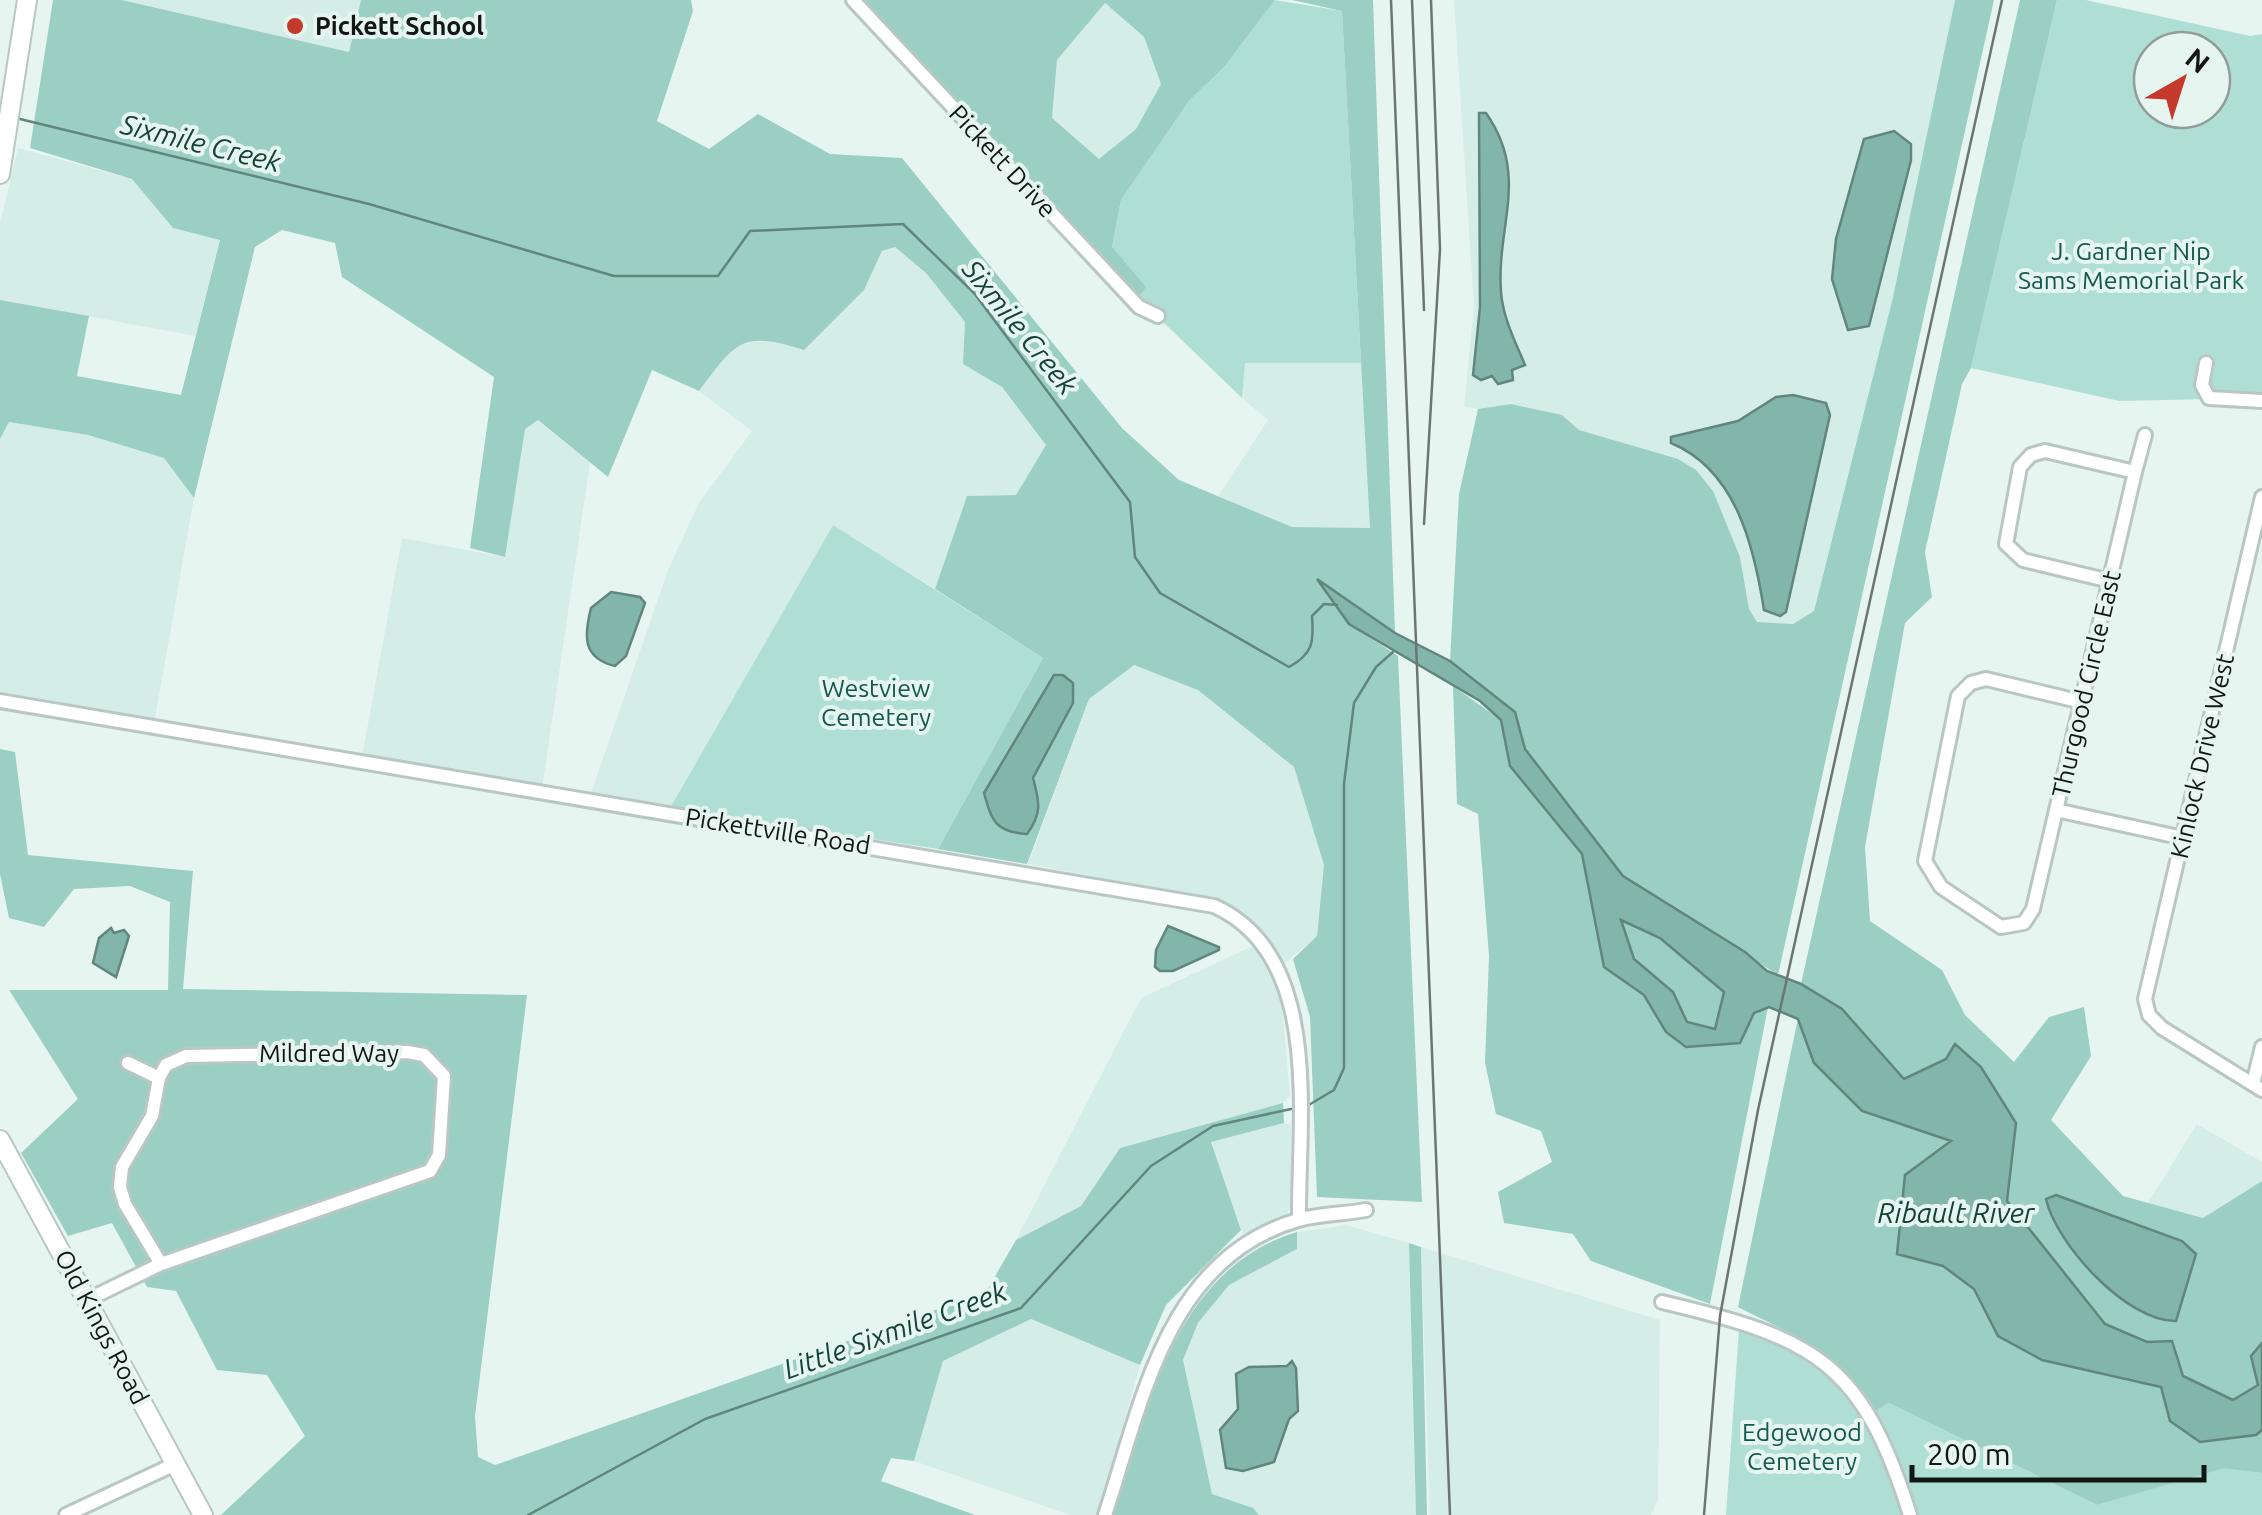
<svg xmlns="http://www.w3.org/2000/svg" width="2262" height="1515" viewBox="0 0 2262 1515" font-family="Ubuntu,sans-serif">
	<rect width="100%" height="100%" fill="#e7f5f1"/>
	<path fill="#d5ede7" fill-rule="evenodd" d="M 122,0 L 361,0 L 349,52 Z
		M 1454,0 L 1955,0 L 1893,297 L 1814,611 L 1793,624 L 1757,622 L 1749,609 L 1740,557 L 1620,445 L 1579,430 L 1562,415 L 1512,404 L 1478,409 L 1464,407 L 1474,306 Z
		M 1105,3 L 1144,38 L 1161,84 L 1136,129 L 1099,160 L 1052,118 L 1057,60 Z
		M 18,148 L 132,179 L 173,228 L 220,239 L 196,336 L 0,300 L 0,224 Z
		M 895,247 L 926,273 L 965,322 L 964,364 L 1002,387 L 1046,445 L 1016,495 L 967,496 L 935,589 L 833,525 L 670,808 L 590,796 L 668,570 L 699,503 L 752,431 L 699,391 L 731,348 L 766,338 L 864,290 L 882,251 Z
		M 1244,363 L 1361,363 L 1371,528 L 1292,527 L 1218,496 L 1268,420 L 1242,398 Z
		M 537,420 L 590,463 L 542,789 L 362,757 L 402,538 L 505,557 L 524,429 Z
		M 8,422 L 88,435 L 164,458 L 194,498 L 154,724 L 0,697 L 0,439 Z
		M 1133,665 L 1198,689 L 1294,767 L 1324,865 L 1317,936 L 1284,964 L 1249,921 L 1204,897 L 1028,864 L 1089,699 Z
		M 1255,945 L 1281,994 L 1290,1096 L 1283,1103 L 1120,1148 L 1081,1206 L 1016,1240 L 1141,998 Z
		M 1284,1123 L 1291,1125 L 1291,1206 L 1286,1216 L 1244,1237 L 1210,1142 Z
		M 2197,1124 L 2262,1162 L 2262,1181 L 2203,1218 L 2148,1203 Z
		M 1346,1225 L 1409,1243 L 1416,1515 L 1259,1515 L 1252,1508 L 1212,1494 L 1183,1360 L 1198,1323 L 1229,1285 L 1297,1249 L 1297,1232 ZM 1287,1366 L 1289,1419 L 1274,1462 L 1226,1468 L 1226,1420 L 1238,1409 L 1236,1374 L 1249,1367 Z
		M 1421,1247 L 1660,1320 L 1658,1500 L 1651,1515 L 1430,1515 Z
		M 1031,1319 L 1140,1365 L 1098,1515 L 1070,1515 L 914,1461 L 943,1361 Z"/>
	<path fill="#afdfd4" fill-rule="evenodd" d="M 1275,0 L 1342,11 L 1361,363 L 1245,363 L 1242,398 L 1138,298 L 1112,247 L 1121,200 L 1189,101 L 1225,66 Z
		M 2057,0 L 2086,0 L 2250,36 L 2262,34 L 2262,398 L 2119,401 L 1971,368 ZM 2152,50 L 2212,50 L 2212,110 L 2152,110 Z
		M 833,525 L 1043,658 L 938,849 L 670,808 Z
		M 1739,1329 C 1845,1364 1872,1414 1903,1515 L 1726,1515 Z
		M 1889,1403 L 2097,1505 L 2224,1467 L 2262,1473 L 2262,1515 L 1915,1515 L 1891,1439 L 1875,1411 Z"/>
	<path fill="#9bcfc3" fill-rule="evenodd" d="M 53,0 L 122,0 L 349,52 L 361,0 L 691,0 L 693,11 L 657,121 L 709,149 L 758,114 L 830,154 L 902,158 L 1122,428 L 1179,480 L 1292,527 L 1370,528 L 1342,11 L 1292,0 L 1373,0 L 1395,633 L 1320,581 L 1349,624 L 1398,656 L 1422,1202 L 1317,1197 L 1310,1017 L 1293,959 L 1317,936 L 1324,865 L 1294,767 L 1198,690 L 1134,665 L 1089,699 L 1027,864 L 938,849 L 1043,658 L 935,589 L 967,496 L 1016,495 L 1046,445 L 1002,387 L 963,364 L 965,322 L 926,273 L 895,247 L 882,251 L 864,290 L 804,350 C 741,330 736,342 699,391 L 652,370 L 608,477 L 538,420 L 525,429 L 505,557 L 470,548 L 494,377 L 342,277 L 335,243 L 282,230 L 255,247 L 194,498 L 164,458 L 88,435 L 9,422 L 0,439 L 0,300 L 89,316 L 77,376 L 181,395 L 220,240 L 173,228 L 132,179 L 30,148 Z
		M 862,0 L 1275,0 L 1225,66 L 1189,101 L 1121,200 L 1112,247 L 1146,287 L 1138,298 ZM 1105,3 L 1144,37 L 1161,84 L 1136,129 L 1099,159 L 1052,118 L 1057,60 Z
		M 1955,0 L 1994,0 L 1778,975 L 1623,876 L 1525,749 L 1515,712 L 1450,661 L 1459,494 L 1478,409 L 1511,404 L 1562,415 L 1579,430 L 1678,459 L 1696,470 L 1713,491 L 1740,557 L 1749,609 L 1757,622 L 1793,624 L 1814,611 L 1893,297 Z
		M 2020,0 L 2057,0 L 1971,368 L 1962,384 L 1925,552 L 1932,597 L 1905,623 L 1865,847 L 1870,921 L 1942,970 L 1965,1015 L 2014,1062 L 2049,1017 L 2084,1007 L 2091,1056 L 2051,1120 L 2123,1196 L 2203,1218 L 2262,1181 L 2262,1343 L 2251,1356 L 2258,1385 L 2232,1400 L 2183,1376 L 2147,1342 L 2105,1324 L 2007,1201 L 2016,1123 L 1981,1067 L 1954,1045 L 1946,1059 L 1904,1079 L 1842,1009 L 1801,984 ZM 2056,1196 L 2182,1241 L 2196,1255 L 2046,1199 Z
		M 1453,686 L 1501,720 L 1510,766 L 1582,854 L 1604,967 L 1645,995 L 1666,1032 L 1686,1047 L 1768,1007 L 1710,1304 L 1591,1261 L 1573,1234 L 1504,1223 L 1498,1192 L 1552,1162 L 1541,1131 L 1496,1114 L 1485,1063 L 1489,956 L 1478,814 L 1457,804 Z
		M 0,749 L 15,752 L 28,855 L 193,871 L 183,989 L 527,995 L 475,1416 L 478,1457 L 495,1465 L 986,1292 L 1016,1240 L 1081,1206 L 1120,1148 L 1283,1103 L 1284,1123 L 1211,1142 L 1241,1230 L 1166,1305 L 1140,1365 L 1031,1319 L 943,1361 L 914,1461 L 891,1458 L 881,1481 L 975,1515 L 221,1515 L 305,1436 L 267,1375 L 217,1370 L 176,1291 L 147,1287 L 112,1223 L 68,1236 L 21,1153 L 78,1099 L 9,990 L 168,990 L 170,902 L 130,886 L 74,889 L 44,927 L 9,918 L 0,874 Z
		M 1620,919 L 1660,938 L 1724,992 L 1715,1029 L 1687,1022 L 1673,992 L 1634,959 Z
		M 1798,1018 L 1814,1063 L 1862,1111 L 1952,1141 L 1905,1175 L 1897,1254 L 1943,1266 L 1974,1289 L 1999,1336 L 2042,1360 L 2162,1387 L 2170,1421 L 2256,1435 L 2262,1430 L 2262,1473 L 2224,1468 L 2097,1505 L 1889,1403 L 1875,1411 C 1838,1350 1798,1338 1738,1307 Z
		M 1297,1232 L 1297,1249 L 1229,1285 L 1198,1323 L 1183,1360 L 1212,1494 L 1253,1508 L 1259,1515 L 1111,1515 C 1149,1408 1174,1269 1297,1232 Z
		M 1409,1243 L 1421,1247 L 1427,1515 L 1416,1515 Z"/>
	<path fill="#83b6aa" stroke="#61867e" stroke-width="2.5" fill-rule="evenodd" d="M 1479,113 L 1486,113 C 1530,176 1496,225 1501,292 C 1503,318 1515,341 1525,365 L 1512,370 L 1513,380 L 1498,384 L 1492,376 L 1481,380 L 1473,375 L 1480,307 Z
		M 1894,131 L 1911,144 L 1911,160 L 1869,326 L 1848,330 L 1832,279 L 1836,239 L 1864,139 Z
		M 1793,395 L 1826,403 L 1830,415 L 1786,612 L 1780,616 L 1764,610 C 1754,546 1736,470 1671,443 L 1671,437 L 1738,421 L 1776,397 Z
		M 1317,579 L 1395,633 L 1450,661 L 1515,712 L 1525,749 L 1623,876 L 1745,952 L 1767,971 L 1801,984 L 1842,1009 L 1904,1079 L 1946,1059 L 1955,1044 L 1981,1067 L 2016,1123 L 2007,1201 L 2105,1324 L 2147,1342 L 2172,1341 L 2183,1376 L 2233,1400 L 2258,1385 L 2251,1356 L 2262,1343 L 2262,1430 L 2256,1435 L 2200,1442 L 2170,1421 L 2161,1387 L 2042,1360 L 1998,1336 L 1974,1289 L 1943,1266 L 1897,1254 L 1905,1175 L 1951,1141 L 1862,1111 L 1814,1063 L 1798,1019 L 1769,1007 L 1754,1013 L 1740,1043 L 1686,1047 L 1666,1032 L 1644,995 L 1604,967 L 1582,854 L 1510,766 L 1501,720 L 1480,701 L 1349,624 ZM 1621,920 L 1660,938 L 1724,992 L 1715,1029 L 1687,1022 L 1673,992 L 1634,959 Z
		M 611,592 L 640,597 L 645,603 L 626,656 L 615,666 C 582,658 584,636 591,608 Z
		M 1054,675 L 1063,675 L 1073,683 L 1073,703 L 1033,778 C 1039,801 1043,812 1027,834 C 996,832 992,822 984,793 Z
		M 1168,926 L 1219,947 L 1219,950 L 1173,971 L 1160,971 L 1155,967 L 1156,950 Z
		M 111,928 L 114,933 L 124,930 L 129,936 L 116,977 L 93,963 L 99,938 Z
		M 2056,1195 L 2182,1241 L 2196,1254 L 2176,1321 C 2127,1322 2056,1244 2046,1199 Z
		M 1292,1361 L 1296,1368 L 1298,1411 L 1289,1419 L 1274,1462 L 1243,1471 L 1226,1468 L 1220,1430 L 1238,1409 L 1236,1374 L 1249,1367 L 1287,1366 Z"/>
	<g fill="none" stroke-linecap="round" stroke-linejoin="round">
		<path stroke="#61867e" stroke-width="2.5" d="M 16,118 L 369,204 L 614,276 L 718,276 L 750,231 L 903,224 L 974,293 L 1130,502 L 1135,557 L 1160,593 L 1289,667 C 1313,654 1314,642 1312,616 L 1324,604 L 1337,605
			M 1307,1106 L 1334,1090 L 1344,1068 L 1344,784 L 1354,703 L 1376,667 L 1393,652
			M 528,1515 L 705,1419 L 1021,1308 L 1151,1166 L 1213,1126 L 1291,1109"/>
		<defs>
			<path id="minor" d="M 853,0 L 1139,307 L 1158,316
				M 2206,363 L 2202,385 L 2209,398 L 2262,401
				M 2262,497 L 2145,999 L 2149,1015 L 2162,1028 L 2262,1090
				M 2110,581 L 2023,560 L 2006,544 L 2020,467 L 2031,455 L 2045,451 L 2135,472
				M 0,701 L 1214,906 C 1324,955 1298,1119 1299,1219
				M 2082,702 L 1986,679 L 1971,683 L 1958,696 L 1925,861 L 1941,887 L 2001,927 L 2024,923 L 2033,909 L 2135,472 L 2145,435
				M 2056,810 L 2183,838
				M 128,1063 L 159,1078
				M 2253,1084 L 2262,1047
				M 87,1300 L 161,1264 L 430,1171 L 439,1155 L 444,1076 L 424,1055 L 407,1052 L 186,1056 L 166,1065 L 159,1078 L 152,1116 L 122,1167 L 120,1187 L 125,1204 L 161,1264
				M 1662,1302 C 1814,1338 1862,1361 1910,1515
				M 66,1515 L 175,1464
				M 1105,1515 C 1142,1403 1166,1258 1298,1220 C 1319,1214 1344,1214 1366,1210"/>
			<path id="major" d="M 0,174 L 27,0
				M 0,1140 L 203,1515"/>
		</defs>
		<use href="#minor" stroke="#b9c7c4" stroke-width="18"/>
		<use href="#major" stroke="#b9c7c4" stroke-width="22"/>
		<use href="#minor" stroke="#fff" stroke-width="12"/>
		<use href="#major" stroke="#fff" stroke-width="18"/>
		<path stroke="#6d7573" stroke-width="2.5" d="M 1391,0 L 1450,1515
			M 1412,0 L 1424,310
			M 1424,524 L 1440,249 L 1431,0
			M 1704,1515 L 1720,1316 L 1758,1110 L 2002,0"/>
	</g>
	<circle fill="#c5382c" stroke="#e7f5f1" stroke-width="4" cx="295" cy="26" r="10"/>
	<g text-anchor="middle" stroke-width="8" stroke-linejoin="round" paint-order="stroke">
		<g font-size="25" font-weight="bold" fill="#121716" stroke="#e7f5f1" text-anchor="start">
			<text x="315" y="35">Pickett School</text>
		</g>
		<g font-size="25" fill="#121716" stroke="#e7f5f1">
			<text transform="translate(1003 161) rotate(47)" y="9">Pickett Drive</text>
			<text transform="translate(2086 684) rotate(-77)" y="9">Thurgood Circle East</text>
			<text transform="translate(2202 756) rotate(-77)" y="9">Kinlock Drive West</text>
			<text transform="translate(778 831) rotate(9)" y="9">Pickettville Road</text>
			<text x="329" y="1062">Mildred Way</text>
			<text transform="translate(102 1327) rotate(62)" y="9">Old Kings Road</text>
		</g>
		<g font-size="25" fill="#13594d" stroke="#e7f5f1">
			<text x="2131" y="260">J. Gardner Nip<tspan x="2131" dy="29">Sams Memorial Park</tspan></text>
			<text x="876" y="697">Westview<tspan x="876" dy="29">Cemetery</tspan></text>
			<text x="1802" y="1441">Edgewood<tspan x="1802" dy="29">Cemetery</tspan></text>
		</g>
		<g font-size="28" font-style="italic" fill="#144239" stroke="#e7f5f1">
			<text transform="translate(201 143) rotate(14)" y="10">Sixmile Creek</text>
			<text transform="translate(1020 327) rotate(51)" y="10">Sixmile Creek</text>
			<text x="1956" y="1223">Ribault River</text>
			<text transform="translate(895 1330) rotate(-20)" y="10">Little Sixmile Creek</text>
		</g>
	</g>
	<g transform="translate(2182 80) rotate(39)"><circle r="48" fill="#e7f5f1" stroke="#929c99" stroke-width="2.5"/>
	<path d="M0-8L18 38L0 25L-18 38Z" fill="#c5382c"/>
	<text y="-15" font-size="28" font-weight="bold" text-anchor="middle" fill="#121716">N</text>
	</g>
	<path d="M1912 1465v15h292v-15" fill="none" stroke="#121716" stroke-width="5"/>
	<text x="1927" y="1465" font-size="30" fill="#121716" stroke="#e7f5f1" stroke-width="8" paint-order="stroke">200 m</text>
</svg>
